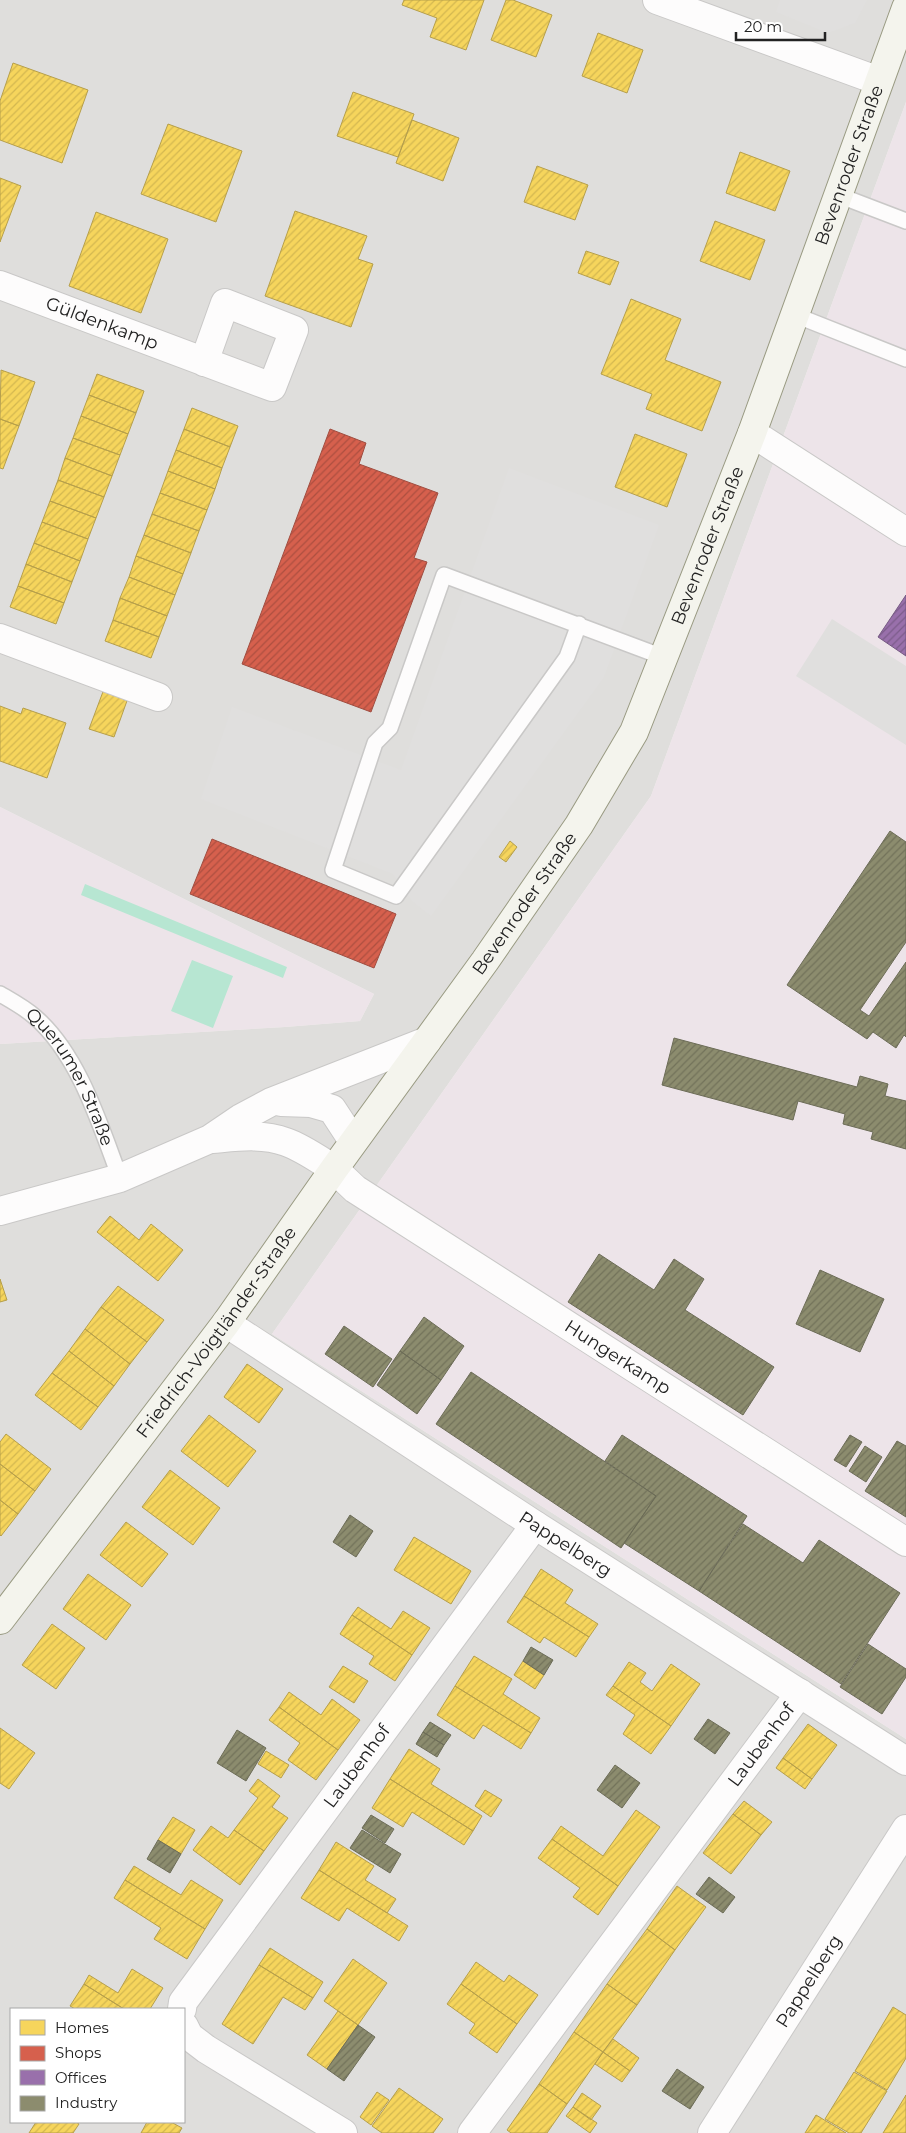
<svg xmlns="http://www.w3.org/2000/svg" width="906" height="2133" viewBox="0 0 906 2133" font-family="Montserrat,sans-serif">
	<defs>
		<pattern id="homes-hatch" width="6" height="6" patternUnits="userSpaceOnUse" patternTransform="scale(1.25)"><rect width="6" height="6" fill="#f6d55c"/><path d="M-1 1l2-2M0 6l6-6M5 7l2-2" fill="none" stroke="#d3b750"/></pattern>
		<pattern id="shops-hatch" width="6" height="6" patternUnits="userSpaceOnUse" patternTransform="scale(1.25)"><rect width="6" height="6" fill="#d6604d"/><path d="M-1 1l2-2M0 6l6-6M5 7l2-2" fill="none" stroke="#ad4f40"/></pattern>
		<pattern id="offices-hatch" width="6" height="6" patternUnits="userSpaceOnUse" patternTransform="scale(1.25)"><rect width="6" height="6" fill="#9970ab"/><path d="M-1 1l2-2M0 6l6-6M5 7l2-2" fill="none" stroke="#7c5c8b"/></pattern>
		<pattern id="industry-hatch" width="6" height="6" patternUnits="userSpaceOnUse" patternTransform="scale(1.25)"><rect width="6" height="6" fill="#8c8c6e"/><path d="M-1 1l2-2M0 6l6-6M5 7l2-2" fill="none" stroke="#72725a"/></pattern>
	</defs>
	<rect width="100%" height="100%" fill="#f0eeeb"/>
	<path fill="#dfdedc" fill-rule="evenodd" d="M 0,0 L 906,0 L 906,102 L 651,796 L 272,1334 L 906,1739 L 906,2133 L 0,2133 L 0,1044 L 285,1027 L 360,1021 L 374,994 L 0,807 ZM 11,2009 L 184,2009 L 184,2122 L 11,2122 Z"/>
	<path fill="#ede4e9" d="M 906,102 L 906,1739 L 272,1334 L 651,796 Z
		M 0,807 L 374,994 L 360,1021 L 285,1027 L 0,1044 Z"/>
	<path fill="#b7e6d2" d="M 85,884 L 287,967 L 283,978 L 81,895 Z
		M 192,960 L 233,976 L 213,1028 L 171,1011 Z"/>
	<path fill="#e0dfde" d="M 780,0 L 867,0 L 855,23 L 828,33 L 776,12 Z
		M 509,468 L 659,525 L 604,677 L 431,916 L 413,902 L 393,874 L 201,799 L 232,707 L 401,770 Z
		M 832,619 L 906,666 L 906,745 L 796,676 Z"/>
	<path fill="url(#homes-hatch)" stroke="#b69f4b" d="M 404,0 L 484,0 L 466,50 L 430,37 L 437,18 L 402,5 Z
		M 506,0 L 513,0 L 552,15 L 536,57 L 491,40 Z
		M 598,33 L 643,50 L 627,93 L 582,76 Z
		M 13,63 L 88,90 L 62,163 L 0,140 L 0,101 Z
		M 353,92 L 414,114 L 398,157 L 337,136 Z
		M 412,120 L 459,138 L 443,181 L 396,163 Z
		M 168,124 L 242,151 L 216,222 L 141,194 Z
		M 740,152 L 790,171 L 775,211 L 726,193 Z
		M 537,166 L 588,185 L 575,220 L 524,202 Z
		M 0,178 L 21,186 L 0,242 Z
		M 295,211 L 367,236 L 358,259 L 373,264 L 351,327 L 265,296 Z
		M 96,212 L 168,239 L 141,313 L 69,286 Z
		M 715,221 L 765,240 L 750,280 L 700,261 Z
		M 586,251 L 619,262 L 610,285 L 578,273 Z
		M 631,299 L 681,319 L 665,360 L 721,382 L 702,431 L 646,409 L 652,394 L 601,374 Z
		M 1,370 L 35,382 L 19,426 L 0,419 Z
		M 97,374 L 144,391 L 136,413 L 89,395 Z
		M 89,395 L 136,413 L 128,434 L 81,416 Z
		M 192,408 L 238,426 L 230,447 L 184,429 Z
		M 81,416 L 128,434 L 120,455 L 73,438 Z
		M 0,419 L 19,426 L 3,469 L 0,468 Z
		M 184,429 L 230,447 L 222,468 L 176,450 Z
		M 635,434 L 687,454 L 667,507 L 615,487 Z
		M 73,438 L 120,455 L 112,476 L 65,458 Z
		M 176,450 L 222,468 L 215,489 L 168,471 Z
		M 65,458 L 112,476 L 104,497 L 58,480 Z
		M 168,471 L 215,489 L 207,510 L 160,493 Z
		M 58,480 L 104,497 L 96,518 L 50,501 Z
		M 160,493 L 207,510 L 199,531 L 152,514 Z
		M 50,501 L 96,518 L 88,539 L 42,522 Z
		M 152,514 L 199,531 L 191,553 L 144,535 Z
		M 42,522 L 88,539 L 80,561 L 34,543 Z
		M 144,535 L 191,553 L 183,574 L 136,556 Z
		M 34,543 L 80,561 L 72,582 L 26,564 Z
		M 136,556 L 183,574 L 175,595 L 129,577 Z
		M 26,564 L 72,582 L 64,603 L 18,586 Z
		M 129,577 L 175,595 L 167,616 L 120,598 Z
		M 18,586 L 64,603 L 56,624 L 10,607 Z
		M 120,598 L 167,616 L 159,637 L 113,620 Z
		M 113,620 L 159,637 L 151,658 L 105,641 Z
		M 104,689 L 128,698 L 114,737 L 89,729 Z
		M 0,706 L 21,714 L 23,708 L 66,723 L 47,778 L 0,761 Z
		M 510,841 L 517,847 L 506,862 L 499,857 Z
		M 110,1216 L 139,1240 L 151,1224 L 183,1250 L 158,1281 L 97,1232 Z
		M 0,1279 L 7,1300 L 0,1302 Z
		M 118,1286 L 164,1320 L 147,1342 L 101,1307 Z
		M 101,1307 L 147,1342 L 130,1364 L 85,1329 Z
		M 85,1329 L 130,1364 L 114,1386 L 69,1351 Z
		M 69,1351 L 114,1386 L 98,1407 L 52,1373 Z
		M 247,1364 L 283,1389 L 259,1423 L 224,1397 Z
		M 52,1373 L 98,1407 L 81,1430 L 35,1395 Z
		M 209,1415 L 256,1451 L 228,1487 L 181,1451 Z
		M 6,1434 L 51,1469 L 35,1491 L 0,1464 L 0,1442 Z
		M 0,1464 L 35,1491 L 18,1514 L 0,1500 Z
		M 170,1470 L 220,1508 L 193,1545 L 142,1507 Z
		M 0,1500 L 18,1514 L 1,1536 L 0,1535 Z
		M 126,1522 L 168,1554 L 142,1587 L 100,1555 Z
		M 414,1537 L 471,1571 L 451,1604 L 394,1570 Z
		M 541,1569 L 573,1590 L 565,1603 L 598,1624 L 589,1637 L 524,1596 Z
		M 88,1574 L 131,1605 L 106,1640 L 63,1609 Z
		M 524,1596 L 589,1637 L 576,1657 L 544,1637 L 540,1643 L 507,1622 Z
		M 358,1607 L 391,1629 L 403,1611 L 430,1628 L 412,1655 L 352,1615 Z
		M 352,1615 L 412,1655 L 395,1681 L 369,1664 L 374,1656 L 340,1634 Z
		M 52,1624 L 85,1648 L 56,1689 L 22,1665 Z
		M 474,1656 L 512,1679 L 503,1694 L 540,1718 L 531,1733 L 455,1686 Z
		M 523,1661 L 544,1675 L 535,1689 L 514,1675 Z
		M 629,1662 L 646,1673 L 640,1682 L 652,1691 L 671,1664 L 700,1684 L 671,1726 L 613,1686 Z
		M 343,1666 L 368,1681 L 354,1703 L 329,1687 Z
		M 455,1686 L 531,1733 L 521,1749 L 483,1725 L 474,1739 L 437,1715 Z
		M 613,1686 L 671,1726 L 651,1754 L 623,1734 L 635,1715 L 606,1695 Z
		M 289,1692 L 321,1715 L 332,1699 L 360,1720 L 338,1750 L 279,1707 Z
		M 279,1707 L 338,1750 L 316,1780 L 288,1760 L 300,1743 L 269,1720 Z
		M 808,1724 L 837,1745 L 812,1779 L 783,1758 Z
		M 0,1728 L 35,1753 L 9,1789 L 0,1783 Z
		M 409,1749 L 440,1769 L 431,1784 L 482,1816 L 473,1831 L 390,1779 Z
		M 266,1751 L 289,1765 L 281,1778 L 258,1764 Z
		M 783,1758 L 812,1779 L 805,1789 L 776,1768 Z
		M 258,1779 L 280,1796 L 272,1807 L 288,1818 L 264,1851 L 234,1830 L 258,1798 L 249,1791 Z
		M 390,1779 L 473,1831 L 464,1845 L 412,1812 L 403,1827 L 372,1808 Z
		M 485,1790 L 502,1800 L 491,1817 L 475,1806 Z
		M 744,1801 L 772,1822 L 761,1835 L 733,1814 Z
		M 636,1810 L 660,1827 L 618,1886 L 552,1839 L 561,1826 L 603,1856 Z
		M 733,1814 L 761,1835 L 731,1874 L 703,1853 Z
		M 173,1817 L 195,1830 L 181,1854 L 158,1840 Z
		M 211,1826 L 228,1838 L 234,1830 L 264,1851 L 240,1885 L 193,1850 Z
		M 552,1839 L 618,1886 L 598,1915 L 573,1897 L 580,1888 L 538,1858 Z
		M 336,1842 L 374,1866 L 365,1880 L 396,1899 L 387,1913 L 319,1870 Z
		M 134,1866 L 181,1895 L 191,1880 L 223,1900 L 205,1929 L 125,1880 Z
		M 319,1870 L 408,1926 L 399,1941 L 347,1908 L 339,1921 L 301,1898 Z
		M 125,1880 L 205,1929 L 187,1959 L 154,1939 L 161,1928 L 114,1898 Z
		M 677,1886 L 706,1907 L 675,1950 L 647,1929 Z
		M 647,1929 L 675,1950 L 637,2005 L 607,1984 Z
		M 270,1948 L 323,1982 L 313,1998 L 259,1965 Z
		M 353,1959 L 387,1983 L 358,2025 L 324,2001 Z
		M 476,1962 L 504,1982 L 509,1975 L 538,1995 L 517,2024 L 461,1984 Z
		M 259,1965 L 313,1998 L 305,2010 L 283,1997 L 253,2044 L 222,2024 Z
		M 132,1969 L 163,1988 L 150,2009 L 124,2009 L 84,1984 L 89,1975 L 118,1993 Z
		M 84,1984 L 124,2009 L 75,2009 L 70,2006 Z
		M 461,1984 L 517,2024 L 497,2053 L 469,2033 L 475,2024 L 447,2004 Z
		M 607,1984 L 637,2005 L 603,2052 L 574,2032 Z
		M 893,2007 L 906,2015 L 906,2058 L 887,2090 L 855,2071 Z
		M 338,2011 L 358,2025 L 327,2069 L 307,2055 Z
		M 574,2032 L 603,2052 L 567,2104 L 539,2084 Z
		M 613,2039 L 639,2058 L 630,2071 L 603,2052 Z
		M 603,2052 L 630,2071 L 622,2082 L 595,2064 Z
		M 854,2072 L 887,2091 L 861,2133 L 849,2133 L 825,2119 Z
		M 539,2084 L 567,2104 L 547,2133 L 511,2133 L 507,2130 Z
		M 399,2088 L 443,2119 L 433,2133 L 382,2133 L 372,2126 Z
		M 377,2092 L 389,2100 L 371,2125 L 360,2117 Z
		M 582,2093 L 601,2106 L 591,2120 L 573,2107 Z
		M 906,2095 L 906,2133 L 883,2133 Z
		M 573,2107 L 597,2123 L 590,2133 L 566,2116 Z
		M 816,2115 L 846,2133 L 805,2133 Z
		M 36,2122 L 76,2122 L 79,2124 L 73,2133 L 29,2133 Z
		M 147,2122 L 171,2122 L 182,2128 L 179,2133 L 141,2133 Z"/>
	<path fill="url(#shops-hatch)" stroke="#a04d40" d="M 330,429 L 366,443 L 359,464 L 438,493 L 414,558 L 427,562 L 371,712 L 242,664 Z
		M 212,839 L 396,914 L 374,968 L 190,894 Z"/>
	<path fill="url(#offices-hatch)" stroke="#755982" d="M 906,595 L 906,656 L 878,637 Z"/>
	<path fill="url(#industry-hatch)" stroke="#6c6c57" d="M 890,831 L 906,842 L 906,942 L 860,1010 L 869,1016 L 906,962 L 906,1037 L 904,1035 L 896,1048 L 873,1032 L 867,1039 L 787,985 Z
		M 674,1038 L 857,1087 L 860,1076 L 888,1084 L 885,1096 L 906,1101 L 906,1149 L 871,1139 L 873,1132 L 843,1124 L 845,1114 L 798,1101 L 793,1120 L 662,1085 Z
		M 599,1254 L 654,1290 L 674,1259 L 704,1279 L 685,1310 L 774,1367 L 743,1415 L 568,1302 Z
		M 820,1270 L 884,1299 L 860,1352 L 796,1324 Z
		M 424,1317 L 464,1346 L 441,1380 L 400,1351 Z
		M 344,1326 L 392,1359 L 373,1387 L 325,1354 Z
		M 400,1351 L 441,1380 L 417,1414 L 377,1385 Z
		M 471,1372 L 656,1496 L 621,1548 L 436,1424 Z
		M 622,1435 L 747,1516 L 699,1591 L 624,1543 L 656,1496 L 605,1461 Z
		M 850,1435 L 862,1442 L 846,1467 L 834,1460 Z
		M 897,1441 L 906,1446 L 906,1517 L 865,1491 Z
		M 865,1446 L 882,1457 L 866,1482 L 849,1471 Z
		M 350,1515 L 373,1531 L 356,1557 L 333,1542 Z
		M 743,1524 L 803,1563 L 819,1540 L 900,1593 L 841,1684 L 699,1591 Z
		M 868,1644 L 906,1669 L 906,1677 L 882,1714 L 840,1687 Z
		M 531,1647 L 553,1660 L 544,1675 L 523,1661 Z
		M 708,1719 L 730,1733 L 715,1754 L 694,1739 Z
		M 430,1722 L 451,1735 L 444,1745 L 423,1732 Z
		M 237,1730 L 266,1748 L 246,1781 L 217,1763 Z
		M 423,1732 L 444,1745 L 437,1757 L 416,1744 Z
		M 615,1765 L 640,1783 L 622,1808 L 597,1790 Z
		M 371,1815 L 394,1829 L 385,1843 L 362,1828 Z
		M 362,1830 L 401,1854 L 390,1873 L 350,1848 Z
		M 158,1840 L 181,1854 L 170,1873 L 147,1859 Z
		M 709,1877 L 735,1897 L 723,1913 L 696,1894 Z
		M 358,2025 L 375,2037 L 344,2081 L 327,2069 Z
		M 677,2069 L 704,2087 L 690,2109 L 662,2091 Z"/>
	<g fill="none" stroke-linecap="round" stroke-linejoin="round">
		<defs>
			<g id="service">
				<path d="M 838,195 L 906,221"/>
				<path d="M 795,315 L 906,359"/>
				<path d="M 579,624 L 567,657 L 396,896 L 333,870 L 375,743 L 390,728 L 444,575 L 663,657"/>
				<path id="s1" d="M 0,994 C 12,1001 25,1008 35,1017 C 79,1055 100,1125 120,1178"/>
			</g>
			<g id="minor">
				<path d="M 657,0 L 879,81"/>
				<path id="s2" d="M 0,285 L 272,387 L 294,330 L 225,303 L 204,362"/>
				<path d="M 0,638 L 158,697"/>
				<path id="s3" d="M 334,1169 L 355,1189 L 906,1542"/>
				<path id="s4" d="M 226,1323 L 535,1525 L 906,1761"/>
				<path id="s5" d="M 182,2009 L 183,2002 L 535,1525"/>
				<path d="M 184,2026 L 189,2036 L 206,2049 L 343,2133"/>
				<path id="s6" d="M 472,2133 L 800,1693"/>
				<path id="s7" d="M 712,2133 L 906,1829"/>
			</g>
			<path id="tertiary" d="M 752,433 L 906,532
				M 281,1102 L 311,1103 L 332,1109 L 353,1141
				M 212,1139 C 236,1137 262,1133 286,1142 C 303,1148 318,1159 334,1169
				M 0,1211 L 120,1178 L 210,1139 L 241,1118 L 271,1102 L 427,1041"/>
			<g id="secondary">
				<path id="s8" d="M 0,1620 L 226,1323 L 334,1169 L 485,961 L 579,825 L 634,732 L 752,433 L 906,8"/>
			</g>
		</defs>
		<use href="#service" stroke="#c9c8c7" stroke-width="18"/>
		<use href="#minor" stroke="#c9c8c7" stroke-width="30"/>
		<use href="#tertiary" stroke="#c9c8c7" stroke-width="30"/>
		<use href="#secondary" stroke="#999a82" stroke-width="30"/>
		<use href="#service" stroke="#fdfcfc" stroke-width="15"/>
		<use href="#minor" stroke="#fdfcfc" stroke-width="28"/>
		<use href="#tertiary" stroke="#fdfcfc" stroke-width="28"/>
		<use href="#secondary" stroke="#f4f4ed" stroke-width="28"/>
	</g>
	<g text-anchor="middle" stroke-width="5" stroke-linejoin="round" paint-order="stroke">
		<g font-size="18" fill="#222" stroke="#fff">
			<text dy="6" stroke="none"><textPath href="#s8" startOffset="1698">Bevenroder Straße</textPath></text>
			<text dy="6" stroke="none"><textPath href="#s2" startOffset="109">Güldenkamp</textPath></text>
			<text dy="6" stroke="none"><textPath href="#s8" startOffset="1292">Bevenroder Straße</textPath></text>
			<text dy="6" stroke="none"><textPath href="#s8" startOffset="888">Bevenroder Straße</textPath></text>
			<text dy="6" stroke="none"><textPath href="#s1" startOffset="112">Querumer Straße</textPath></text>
			<text dy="6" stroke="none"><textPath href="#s8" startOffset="360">Friedrich-Voigtländer-Straße</textPath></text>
			<text dy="6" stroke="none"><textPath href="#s3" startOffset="341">Hungerkamp</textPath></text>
			<text dy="6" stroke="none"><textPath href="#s4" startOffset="405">Pappelberg</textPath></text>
			<text dy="6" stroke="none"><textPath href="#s6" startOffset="484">Laubenhof</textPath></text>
			<text dy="6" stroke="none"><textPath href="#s5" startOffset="300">Laubenhof</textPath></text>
			<text dy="6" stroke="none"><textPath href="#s7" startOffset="180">Pappelberg</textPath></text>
		</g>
	</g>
	<rect x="10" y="2008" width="175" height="115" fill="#ffffff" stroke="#a7a7a7"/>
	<rect x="20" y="2020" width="25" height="15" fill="#f6d55c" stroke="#a7a7a7"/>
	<text x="55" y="2033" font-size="15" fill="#222222">Homes</text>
	<rect x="20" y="2046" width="25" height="15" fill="#d6604d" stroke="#a7a7a7"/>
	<text x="55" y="2058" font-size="15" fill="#222222">Shops</text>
	<rect x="20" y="2070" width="25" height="15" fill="#9970ab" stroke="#a7a7a7"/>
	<text x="55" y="2083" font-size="15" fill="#222222">Offices</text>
	<rect x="20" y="2096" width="25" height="15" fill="#8c8c6e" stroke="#a7a7a7"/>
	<text x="55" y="2108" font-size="15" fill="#222222">Industry</text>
	<path d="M736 32v8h89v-8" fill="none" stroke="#222222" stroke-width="2.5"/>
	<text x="744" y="32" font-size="15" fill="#222222" stroke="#ffffff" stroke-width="4" paint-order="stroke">20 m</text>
</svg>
